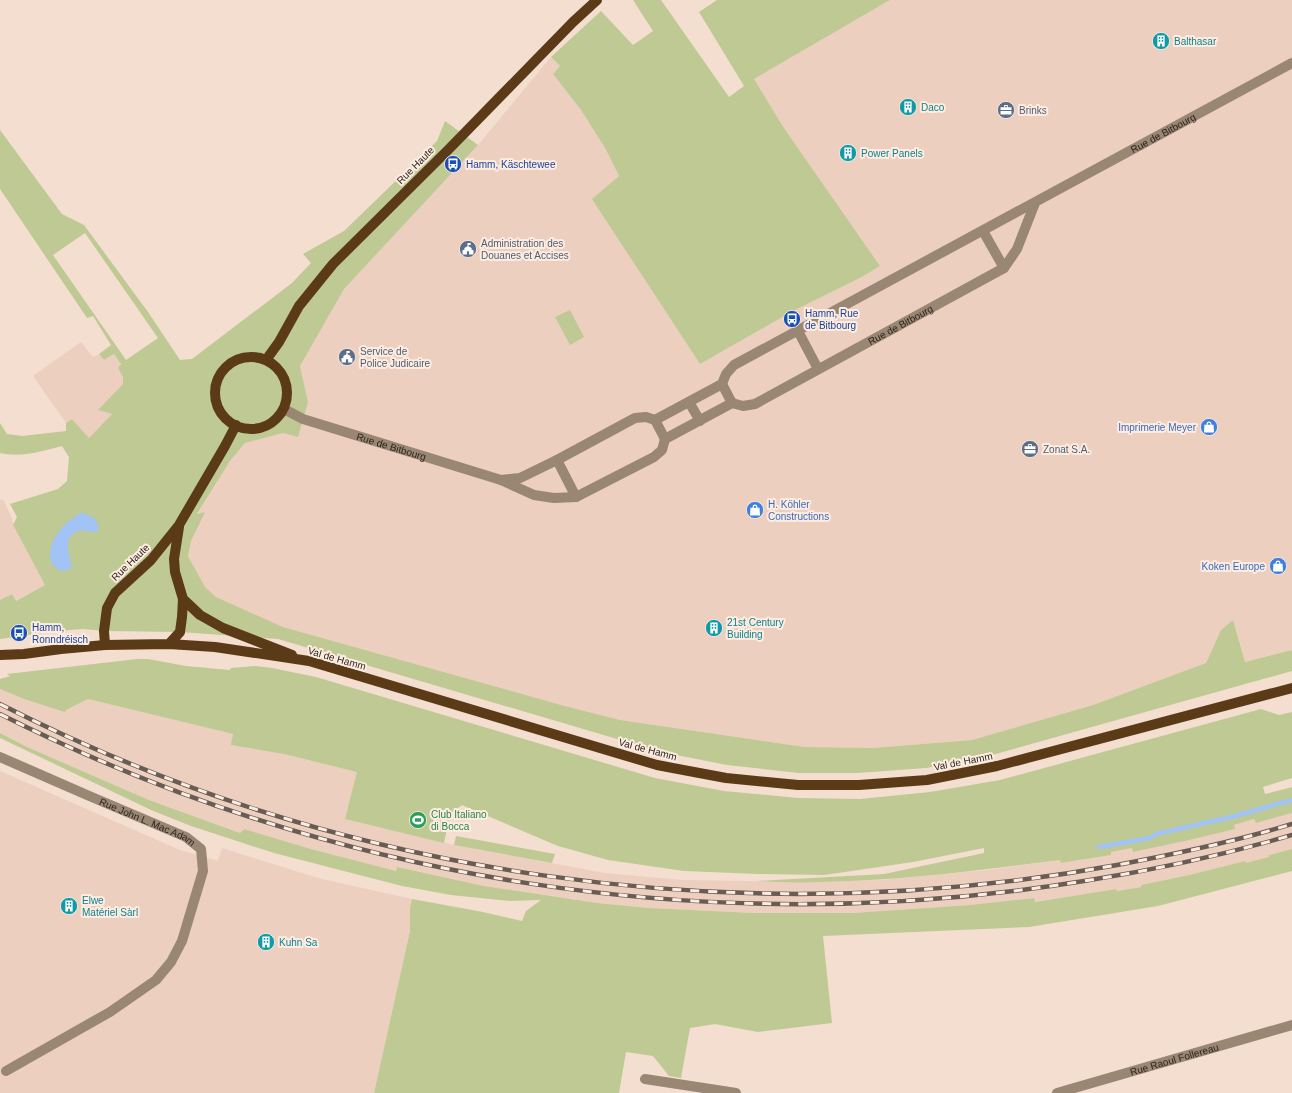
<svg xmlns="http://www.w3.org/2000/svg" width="1292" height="1093" viewBox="0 0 1292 1093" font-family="Arial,sans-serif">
	<rect width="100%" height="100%" fill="#f4ded0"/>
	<path fill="#eccfbe" d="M 890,0 L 1292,0 L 1292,650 L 1245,662 L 1233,620 L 1221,630 L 1206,663 L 1093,705 L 972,740 L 873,748 L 805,747 L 620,720 L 565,706 L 283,627 L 216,597 L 205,587 L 188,556 L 191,541 L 204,512 L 197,515 L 230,461 L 245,443 L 283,433 L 298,436 L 308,402 L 300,366 L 344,289 L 478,145 L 551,57 L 560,66 L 553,74 L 581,110 L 605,148 L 619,176 L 593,199 L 700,364 L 793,311 L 860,278 L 880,266 L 784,128 L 754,79 Z
		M 81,342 L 93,357 L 99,354 L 104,360 L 114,354 L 121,364 L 118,368 L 123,377 L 123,384 L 99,410 L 112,414 L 89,438 L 72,419 L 66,423 L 33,376 Z
		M 3,499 L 12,518 L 14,527 L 45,585 L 15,601 L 12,594 L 0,600 L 0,500 Z
		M 0,689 L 24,699 L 66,710 L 88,699 L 233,734 L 232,745 L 284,754 L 358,772 L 345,819 L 454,845 L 605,873 L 683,880 L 821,882 L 882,880 L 987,870 L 1061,860 L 1061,863 L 1111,855 L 1111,852 L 1132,848 L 1133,852 L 1185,841 L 1234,829 L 1233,825 L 1255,819 L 1256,823 L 1292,813 L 1292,849 L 1269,855 L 1270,857 L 1246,864 L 1245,861 L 1189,875 L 1141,885 L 1141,887 L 1116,891 L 1116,889 L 1034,902 L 1034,898 L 970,905 L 853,913 L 754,913 L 649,908 L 597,903 L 484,886 L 397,867 L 396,871 L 311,849 L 244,829 L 240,833 L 149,800 L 27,747 L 0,733 Z
		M 0,771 L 180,850 L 218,861 L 222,848 L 318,878 L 412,899 L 410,908 L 410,931 L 374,1093 L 0,1093 Z"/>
	<path fill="#bfc994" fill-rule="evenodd" d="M 633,0 L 661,0 L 729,97 L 744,86 L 699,12 L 717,0 L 890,0 L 754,79 L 784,128 L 880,266 L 860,278 L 793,311 L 700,364 L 592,199 L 619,176 L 605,148 L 581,110 L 553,74 L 560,66 L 551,57 L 601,11 L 633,45 L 653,31 Z
		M 445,121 L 478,145 L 344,289 L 300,366 L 308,402 L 298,437 L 283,433 L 245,443 L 230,461 L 197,514 L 205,512 L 191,541 L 188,556 L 205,587 L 216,597 L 283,627 L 565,706 L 620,720 L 805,747 L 873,748 L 972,740 L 1093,705 L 1206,663 L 1221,630 L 1233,620 L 1245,662 L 1292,650 L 1292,671 L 978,759 L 926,768 L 858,773 L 799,773 L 727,765 L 661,752 L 278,639 L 180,632 L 104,631 L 83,629 L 56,631 L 0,639 L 0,600 L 12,594 L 16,601 L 45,585 L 13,525 L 17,517 L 10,504 L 58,489 L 67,481 L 69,457 L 62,446 C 42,451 21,458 0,453 L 0,423 L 7,434 L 22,436 L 66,431 L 66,423 L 72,419 L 89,438 L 112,414 L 98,410 L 123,384 L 123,377 L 118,368 L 121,364 L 114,354 L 104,360 L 99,354 L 111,345 L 93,316 L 87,318 L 0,189 L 0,130 L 62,214 L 84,225 L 148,312 L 180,360 L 192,359 L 292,283 L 311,263 L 303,254 L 344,231 L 437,141 ZM 85,233 L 158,338 L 126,360 L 53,255 Z
		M 570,310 L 584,337 L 570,345 L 555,317 Z
		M 137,659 L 148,659 L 186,666 L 230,670 L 231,668 L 255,666 L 272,668 L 316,677 L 655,778 L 724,791 L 798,798 L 860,799 L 930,792 L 1000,780 L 1261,709 L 1279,715 L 1292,712 L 1292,778 L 1263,787 L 1265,794 L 1292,787 L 1292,813 L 1256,823 L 1254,819 L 1234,825 L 1235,829 L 1185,841 L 1133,852 L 1132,848 L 1111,852 L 1111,855 L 1061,863 L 1060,860 C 981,870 901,881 821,882 C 800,883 779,882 757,881 L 884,874 L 984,853 L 984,848 L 913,862 L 824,875 L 758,874 L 684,871 L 608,860 L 558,846 L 462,805 L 450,814 L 444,843 L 345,819 L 357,772 L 284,754 L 231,745 L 233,734 L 88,699 L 66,710 L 65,712 L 24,699 L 0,689 L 0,679 L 10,676 L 7,674 Z
		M 0,733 L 27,747 L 149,800 L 240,833 L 244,829 L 311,849 L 396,871 L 397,867 L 484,886 L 597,903 L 649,908 L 754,913 L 853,913 L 970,905 L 1034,898 L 1035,902 L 1116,889 L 1117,891 L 1141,887 L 1141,885 L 1189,875 L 1245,861 L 1246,863 L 1269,857 L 1269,855 L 1292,849 L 1292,871 L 1158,906 L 1029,927 L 823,936 L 832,1023 L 758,1032 L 715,1024 L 690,1028 L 681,1078 L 669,1076 L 653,1056 L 626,1052 L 619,1093 L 374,1093 L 410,931 L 410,908 L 412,899 L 483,912 L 522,921 L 526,911 L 541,900 L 510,901 L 451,895 L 402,886 L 274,853 L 191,826 L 151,810 L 0,738 Z
		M 456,836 L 555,854 L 552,863 L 454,845 Z"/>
	<path fill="#a2c3f5" d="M 80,513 C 89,513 103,522 97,532 C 91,533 84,529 78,531 C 61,538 70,555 72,566 C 65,577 49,567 50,555 C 51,535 65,523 80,513 Z"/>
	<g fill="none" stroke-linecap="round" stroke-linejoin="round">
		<path stroke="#a2c3f5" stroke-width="4.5" d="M 1099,847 L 1150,838 L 1156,834 L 1231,817 L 1292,800"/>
		<g stroke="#998673" stroke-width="10">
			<path d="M 983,231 L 1004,268"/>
			<path d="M 798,331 L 818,369"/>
			<path d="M 722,384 L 732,403"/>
			<path d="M 689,402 L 700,421"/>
			<path id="s1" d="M 284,409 L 303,419 L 501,480 L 534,495 L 554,498 L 576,497 L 654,457 L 662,450 L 665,439 L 732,403 L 743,406 L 755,404 L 1004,268 L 1017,249 L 1035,203"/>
			<path d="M 655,420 L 665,439"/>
			<path d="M 557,460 L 576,497"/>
			<path id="s2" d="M 501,480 L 520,478 L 557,460 L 635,418 L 646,417 L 655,420 L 722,384 L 726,374 L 734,365 L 1292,63"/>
			<path id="s3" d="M 0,757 L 87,795 L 186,837 L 201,849 L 203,871 L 182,941 L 171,962 L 156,980 L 110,1012 L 6,1071"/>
			<path d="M 645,1079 L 736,1093"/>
			<path id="s4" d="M 1057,1093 L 1292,1025"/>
		</g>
		<path stroke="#5b3b17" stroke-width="10" d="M215 393a36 36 0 1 1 72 0a36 36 0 1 1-72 0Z
			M 266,360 L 279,342 L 299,306 L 333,264 L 447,151 L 573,22 L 597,0
			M 183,599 L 200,615 L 223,628 L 292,655
			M 169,644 L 180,632 L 182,617 L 183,599 L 175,572 L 174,559 L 179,527
			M 105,645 L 104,631 L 107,608 L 115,593 L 151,560 L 179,525 L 225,446 L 236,425
			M 0,655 L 24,654 L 61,649 L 105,645 L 169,644 L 215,647 L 309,661 L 657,765 L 726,778 L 798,785 L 859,785 L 927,780 L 997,766 L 1292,688"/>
		<defs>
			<path id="rail" d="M 0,704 C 341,878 740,934 1117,865 C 1176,854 1234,842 1292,824
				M 0,714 C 335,883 714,941 1084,881 C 1154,870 1224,855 1292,835"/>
		</defs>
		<use href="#rail" stroke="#685c54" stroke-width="4.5"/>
		<use href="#rail" stroke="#feece1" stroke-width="3" stroke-dasharray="9" stroke-linecap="butt"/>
	</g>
	<defs>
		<symbol id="building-disc" viewBox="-11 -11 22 22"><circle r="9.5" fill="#0f9aa8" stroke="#feece1"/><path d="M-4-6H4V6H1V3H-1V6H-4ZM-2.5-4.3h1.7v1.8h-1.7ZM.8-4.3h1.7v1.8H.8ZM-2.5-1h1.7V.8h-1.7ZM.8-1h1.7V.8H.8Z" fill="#fff"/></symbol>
		<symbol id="office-disc" viewBox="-11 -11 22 22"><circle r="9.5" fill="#5c6f8a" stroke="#feece1"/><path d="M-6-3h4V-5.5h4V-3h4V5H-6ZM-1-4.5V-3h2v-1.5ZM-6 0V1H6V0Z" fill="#fff"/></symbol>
		<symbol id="bus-disc" viewBox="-11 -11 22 22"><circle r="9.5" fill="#1a4fb4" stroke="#feece1"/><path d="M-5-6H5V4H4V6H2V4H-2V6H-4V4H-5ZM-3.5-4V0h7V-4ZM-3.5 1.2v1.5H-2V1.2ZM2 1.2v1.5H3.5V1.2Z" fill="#fff"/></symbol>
		<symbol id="civic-disc" viewBox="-11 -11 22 22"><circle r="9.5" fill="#5c6f8a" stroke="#feece1"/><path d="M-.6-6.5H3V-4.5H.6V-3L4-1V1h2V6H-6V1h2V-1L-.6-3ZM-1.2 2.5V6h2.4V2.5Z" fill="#fff"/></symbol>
		<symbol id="shop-disc" viewBox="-11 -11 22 22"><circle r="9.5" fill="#3f7fe0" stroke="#feece1"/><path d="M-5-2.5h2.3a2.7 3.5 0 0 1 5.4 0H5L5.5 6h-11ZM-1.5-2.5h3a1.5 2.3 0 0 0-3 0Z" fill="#fff"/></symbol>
		<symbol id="stadium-disc" viewBox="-11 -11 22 22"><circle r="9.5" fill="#2e9e5b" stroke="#feece1"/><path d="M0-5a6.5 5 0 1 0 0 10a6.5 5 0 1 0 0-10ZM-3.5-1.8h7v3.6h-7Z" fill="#fff"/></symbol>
	</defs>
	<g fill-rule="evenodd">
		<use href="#building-disc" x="1151" y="31" width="20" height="20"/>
		<use href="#building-disc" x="898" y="97" width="20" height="20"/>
		<use href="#office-disc" x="996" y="100" width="20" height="20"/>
		<use href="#building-disc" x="838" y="143" width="20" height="20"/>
		<use href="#bus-disc" x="443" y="154" width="20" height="20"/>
		<use href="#civic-disc" x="458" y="239" width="20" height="20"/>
		<use href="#bus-disc" x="782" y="309" width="20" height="20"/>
		<use href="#civic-disc" x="337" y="347" width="20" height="20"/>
		<use href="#shop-disc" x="1199" y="417" width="20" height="20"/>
		<use href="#office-disc" x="1020" y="439" width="20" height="20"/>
		<use href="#shop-disc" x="745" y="500" width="20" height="20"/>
		<use href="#shop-disc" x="1268" y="556" width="20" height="20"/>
		<use href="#building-disc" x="704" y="618" width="20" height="20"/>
		<use href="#bus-disc" x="9" y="623" width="20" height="20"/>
		<use href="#stadium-disc" x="408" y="810" width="20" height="20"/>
		<use href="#building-disc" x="59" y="896" width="20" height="20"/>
		<use href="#building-disc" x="256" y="932" width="20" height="20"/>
	</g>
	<g text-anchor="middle" stroke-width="4" stroke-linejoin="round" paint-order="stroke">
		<g font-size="10" fill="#0d838f" stroke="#feece1" text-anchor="start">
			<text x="1174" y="45">Balthasar</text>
			<text x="921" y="111">Daco</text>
			<text x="861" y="157">Power Panels</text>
			<text x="727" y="626">21st Century<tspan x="727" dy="12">Building</tspan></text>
			<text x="82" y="904">Elwe<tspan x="82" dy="12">Matériel Sàrl</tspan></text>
			<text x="279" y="946">Kuhn Sa</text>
		</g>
		<g font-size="10" fill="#4e5e75" stroke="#feece1" text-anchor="start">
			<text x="1019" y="114">Brinks</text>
			<text x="481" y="247">Administration des<tspan x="481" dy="12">Douanes et Accises</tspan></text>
			<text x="360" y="355">Service de<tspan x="360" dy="12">Police Judicaire</tspan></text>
			<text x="1043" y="453">Zonat S.A.</text>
		</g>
		<g font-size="10" fill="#2d2520" stroke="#feece1">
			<text dy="4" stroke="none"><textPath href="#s2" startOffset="756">Rue de Bitbourg</textPath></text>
			<text transform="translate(415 165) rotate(-45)" y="4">Rue Haute</text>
			<text dy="4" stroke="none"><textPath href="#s1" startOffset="682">Rue de Bitbourg</textPath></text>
			<text dy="4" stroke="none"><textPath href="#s1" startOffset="114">Rue de Bitbourg</textPath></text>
			<text transform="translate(130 562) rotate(-44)" y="4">Rue Haute</text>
			<text transform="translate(337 658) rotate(16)" y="4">Val de Hamm</text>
			<text transform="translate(648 749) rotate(15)" y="4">Val de Hamm</text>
			<text transform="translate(963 761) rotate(-11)" y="4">Val de Hamm</text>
			<text dy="4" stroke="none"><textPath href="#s3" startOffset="161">Rue John L. Mac Adam</textPath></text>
			<text dy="4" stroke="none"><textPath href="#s4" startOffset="122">Rue Raoul Follereau</textPath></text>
		</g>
		<g font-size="10" fill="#164399" stroke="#feece1" text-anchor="start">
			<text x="466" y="168">Hamm, Käschtewee</text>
			<text x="805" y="317">Hamm, Rue<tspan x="805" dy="12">de Bitbourg</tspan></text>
			<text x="32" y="631">Hamm,<tspan x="32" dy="12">Ronndréisch</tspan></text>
		</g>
		<g font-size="10" fill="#366cbe" stroke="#feece1" text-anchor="end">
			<text x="1196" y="431">Imprimerie Meyer</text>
			<text x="768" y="508" text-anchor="start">H. Köhler<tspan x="768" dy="12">Constructions</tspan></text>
			<text x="1265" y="570">Koken Europe</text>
		</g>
		<g font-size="10" fill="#27864d" stroke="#feece1" text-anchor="start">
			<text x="431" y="818">Club Italiano<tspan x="431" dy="12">di Bocca</tspan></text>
		</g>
	</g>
</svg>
